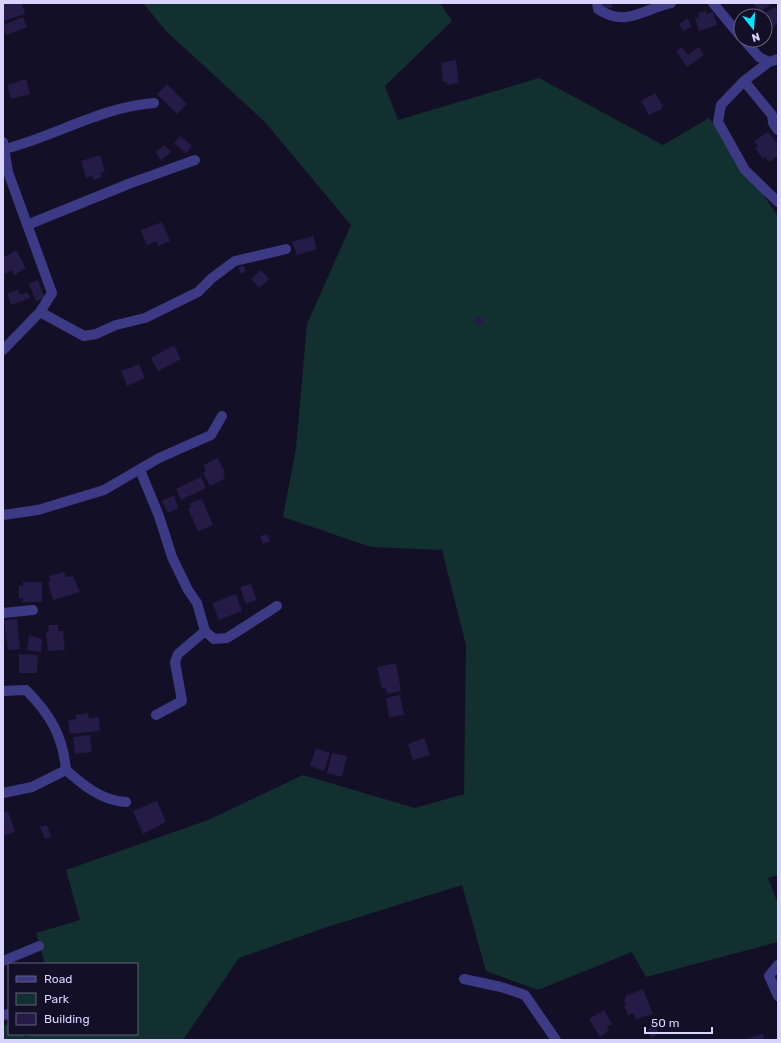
<svg xmlns="http://www.w3.org/2000/svg" width="781" height="1043" viewBox="0 0 781 1043" font-family="Rubik,sans-serif">
	<rect width="100%" height="100%" fill="#130f26"/>
	<path fill="#12302f" d="M 143,3 L 347,3 L 349,5 L 351,3 L 440,3 L 452,21 L 385,86 L 398,120 L 539,78 L 663,145 L 709,118 L 778,216 L 778,875 L 768,878 L 778,904 L 778,942 L 646,977 L 632,952 L 538,990 L 486,971 L 462,885 L 327,927 L 239,958 L 183,1040 L 3,1040 L 3,1026 L 9,1024 L 9,1034 L 24,1034 L 26,1037 L 31,1034 L 137,1034 L 137,964 L 45,964 L 36,933 L 80,920 L 66,870 L 208,820 L 303,775 L 415,808 L 464,794 L 466,645 L 442,550 L 371,547 L 283,517 L 296,448 L 307,324 L 351,225 L 265,122 L 166,31 Z"/>
	<path fill="#241b47" d="M 4,3 L 22,3 L 25,14 L 3,21 Z
		M 603,3 L 613,3 L 612,8 L 602,8 Z
		M 753,3 L 773,3 L 760,12 Z
		M 775,7 L 778,11 L 778,23 L 770,29 L 765,22 L 765,16 L 760,16 Z
		M 706,11 L 707,14 L 713,12 L 717,25 L 699,31 L 695,18 L 699,17 L 698,13 Z
		M 23,17 L 27,27 L 6,35 L 3,25 Z
		M 688,18 L 691,27 L 683,31 L 679,24 Z
		M 682,47 L 688,55 L 699,47 L 704,55 L 687,67 L 676,51 Z
		M 456,60 L 459,83 L 447,85 L 447,82 L 443,82 L 441,63 Z
		M 26,79 L 30,94 L 11,99 L 7,85 Z
		M 167,84 L 187,104 L 177,114 L 157,94 Z
		M 655,93 L 663,106 L 661,108 L 662,109 L 649,115 L 641,101 Z
		M 768,132 L 778,144 L 778,156 L 769,162 L 765,157 L 763,159 L 755,148 L 758,146 L 754,141 Z
		M 180,136 L 192,146 L 186,154 L 174,143 Z
		M 165,145 L 171,152 L 161,160 L 155,152 Z
		M 100,155 L 105,171 L 101,173 L 102,177 L 94,180 L 92,176 L 86,178 L 81,161 Z
		M 162,222 L 170,241 L 158,246 L 156,241 L 147,245 L 141,230 Z
		M 313,236 L 317,249 L 297,255 L 292,242 Z
		M 16,250 L 26,268 L 14,275 L 12,270 L 3,275 L 3,258 Z
		M 243,265 L 246,271 L 241,274 L 238,268 Z
		M 261,270 L 269,279 L 259,288 L 251,279 Z
		M 38,280 L 45,298 L 36,301 L 29,284 Z
		M 18,290 L 20,295 L 28,292 L 30,298 L 11,305 L 7,294 Z
		M475 321a4 4 0 1 1 8 0a4 4 0 1 1-8 0Z
		M 174,345 L 181,359 L 158,371 L 151,358 Z
		M 139,364 L 145,378 L 127,386 L 121,371 Z
		M 218,458 L 225,473 L 223,474 L 225,479 L 210,486 L 203,473 L 206,471 L 203,465 Z
		M 201,477 L 206,488 L 181,500 L 176,489 Z
		M 174,495 L 178,508 L 168,513 L 162,501 Z
		M 202,499 L 213,525 L 198,531 L 188,508 L 191,507 L 190,503 Z
		M 267,534 L 270,541 L 263,544 L 260,536 Z
		M 64,572 L 66,577 L 73,576 L 80,592 L 53,600 L 48,582 L 50,581 L 49,576 Z
		M 23,582 L 42,582 L 42,602 L 23,602 L 23,598 L 19,598 L 19,586 L 23,586 Z
		M 251,584 L 257,600 L 246,604 L 240,587 Z
		M 236,594 L 242,611 L 219,620 L 212,603 Z
		M 17,619 L 20,649 L 8,650 L 4,620 Z
		M 48,625 L 58,625 L 58,631 L 63,631 L 65,650 L 48,651 L 46,632 L 49,631 Z
		M 29,635 L 42,639 L 41,652 L 27,650 Z
		M 19,654 L 38,655 L 37,673 L 19,673 Z
		M 396,663 L 401,691 L 387,694 L 386,688 L 382,689 L 377,667 Z
		M 400,695 L 404,715 L 389,717 L 386,698 Z
		M 88,713 L 89,718 L 99,717 L 100,731 L 70,734 L 68,720 L 76,719 L 75,715 Z
		M 90,735 L 92,752 L 75,754 L 73,737 Z
		M 424,738 L 430,755 L 413,760 L 408,744 Z
		M 316,748 L 330,753 L 324,771 L 310,766 Z
		M 332,753 L 347,756 L 342,777 L 327,773 Z
		M 157,801 L 166,822 L 143,834 L 133,811 Z
		M 8,811 L 15,832 L 3,836 L 3,813 Z
		M 47,825 L 51,837 L 45,839 L 40,827 Z
		M 643,989 L 653,1014 L 636,1019 L 633,1013 L 628,1015 L 624,1006 L 626,1005 L 624,1000 L 626,999 L 625,996 Z
		M 604,1010 L 612,1024 L 607,1027 L 609,1030 L 600,1037 L 589,1019 Z
		M 654,1025 L 659,1033 L 652,1038 L 647,1030 Z
		M 763,1034 L 764,1040 L 746,1040 L 746,1039 Z"/>
	<g fill="none" stroke-linecap="round" stroke-linejoin="round">
		<path stroke="#3d3a85" stroke-width="10" d="M 597,3 L 598,9 C 626,28 643,9 671,3
			M 713,3 L 741,37
			M 744,40 L 759,57 L 769,62 L 778,59
			M 769,62 L 744,81 L 721,105 L 718,122 L 745,170 L 778,202
			M 744,81 L 772,115 L 773,123 L 778,130
			M 3,142 L 8,172 L 52,293 L 40,312 L 3,350
			M 5,149 C 56,136 101,107 154,103
			M 27,225 L 131,183 L 195,160
			M 40,312 L 84,336 L 96,334 L 116,325 L 145,318 L 198,292 L 212,278 L 235,261 L 286,249
			M 140,470 L 159,516 L 172,557 L 188,590 L 197,603 L 205,631 L 178,654 L 175,662 L 182,701 L 156,715
			M 3,515 L 38,510 L 104,490 L 159,458 L 211,435 L 222,416
			M 3,613 L 33,610
			M 205,631 L 214,639 L 227,638 L 277,606
			M 3,691 L 26,690 C 50,714 63,736 66,770 C 83,785 102,801 126,802
			M 3,793 L 32,787 L 66,770
			M 3,961 L 39,946
			M 778,965 L 769,976 L 778,996
			M 464,979 L 501,987 L 525,995 L 556,1040
			M 3,1015 L 9,1014"/>
	</g>
	<rect width="781" height="1043" fill="none" stroke="#d9d4ff" stroke-width="8"/>
	<rect x="8" y="963" width="130" height="72" fill="#130f26" stroke="#625e7d"/>
	<rect x="16" y="976" width="20" height="6" fill="#3d3a85" stroke="#625e7d"/>
	<text x="44" y="983" font-size="12" fill="#d9d4ff">Road</text>
	<rect x="16" y="993" width="20" height="12" fill="#12302f" stroke="#625e7d"/>
	<text x="44" y="1003" font-size="12" fill="#d9d4ff">Park</text>
	<rect x="16" y="1013" width="20" height="12" fill="#241b47" stroke="#625e7d"/>
	<text x="44" y="1023" font-size="12" fill="#d9d4ff">Building</text>
	<g transform="translate(753 28) rotate(163)"><circle r="19" fill="#130f26" stroke="#625e7d"/>
	<path d="M0-3L7 15L0 10L-7 15Z" fill="#00e5ff"/>
	<text y="-6" font-size="11" font-weight="bold" text-anchor="middle" fill="#d9d4ff">N</text>
	</g>
	<path d="M645 1027v6h67v-6" fill="none" stroke="#d9d4ff" stroke-width="2"/>
	<text x="651" y="1027" font-size="12" fill="#d9d4ff" stroke="#130f26" stroke-width="3" paint-order="stroke">50 m</text>
</svg>
